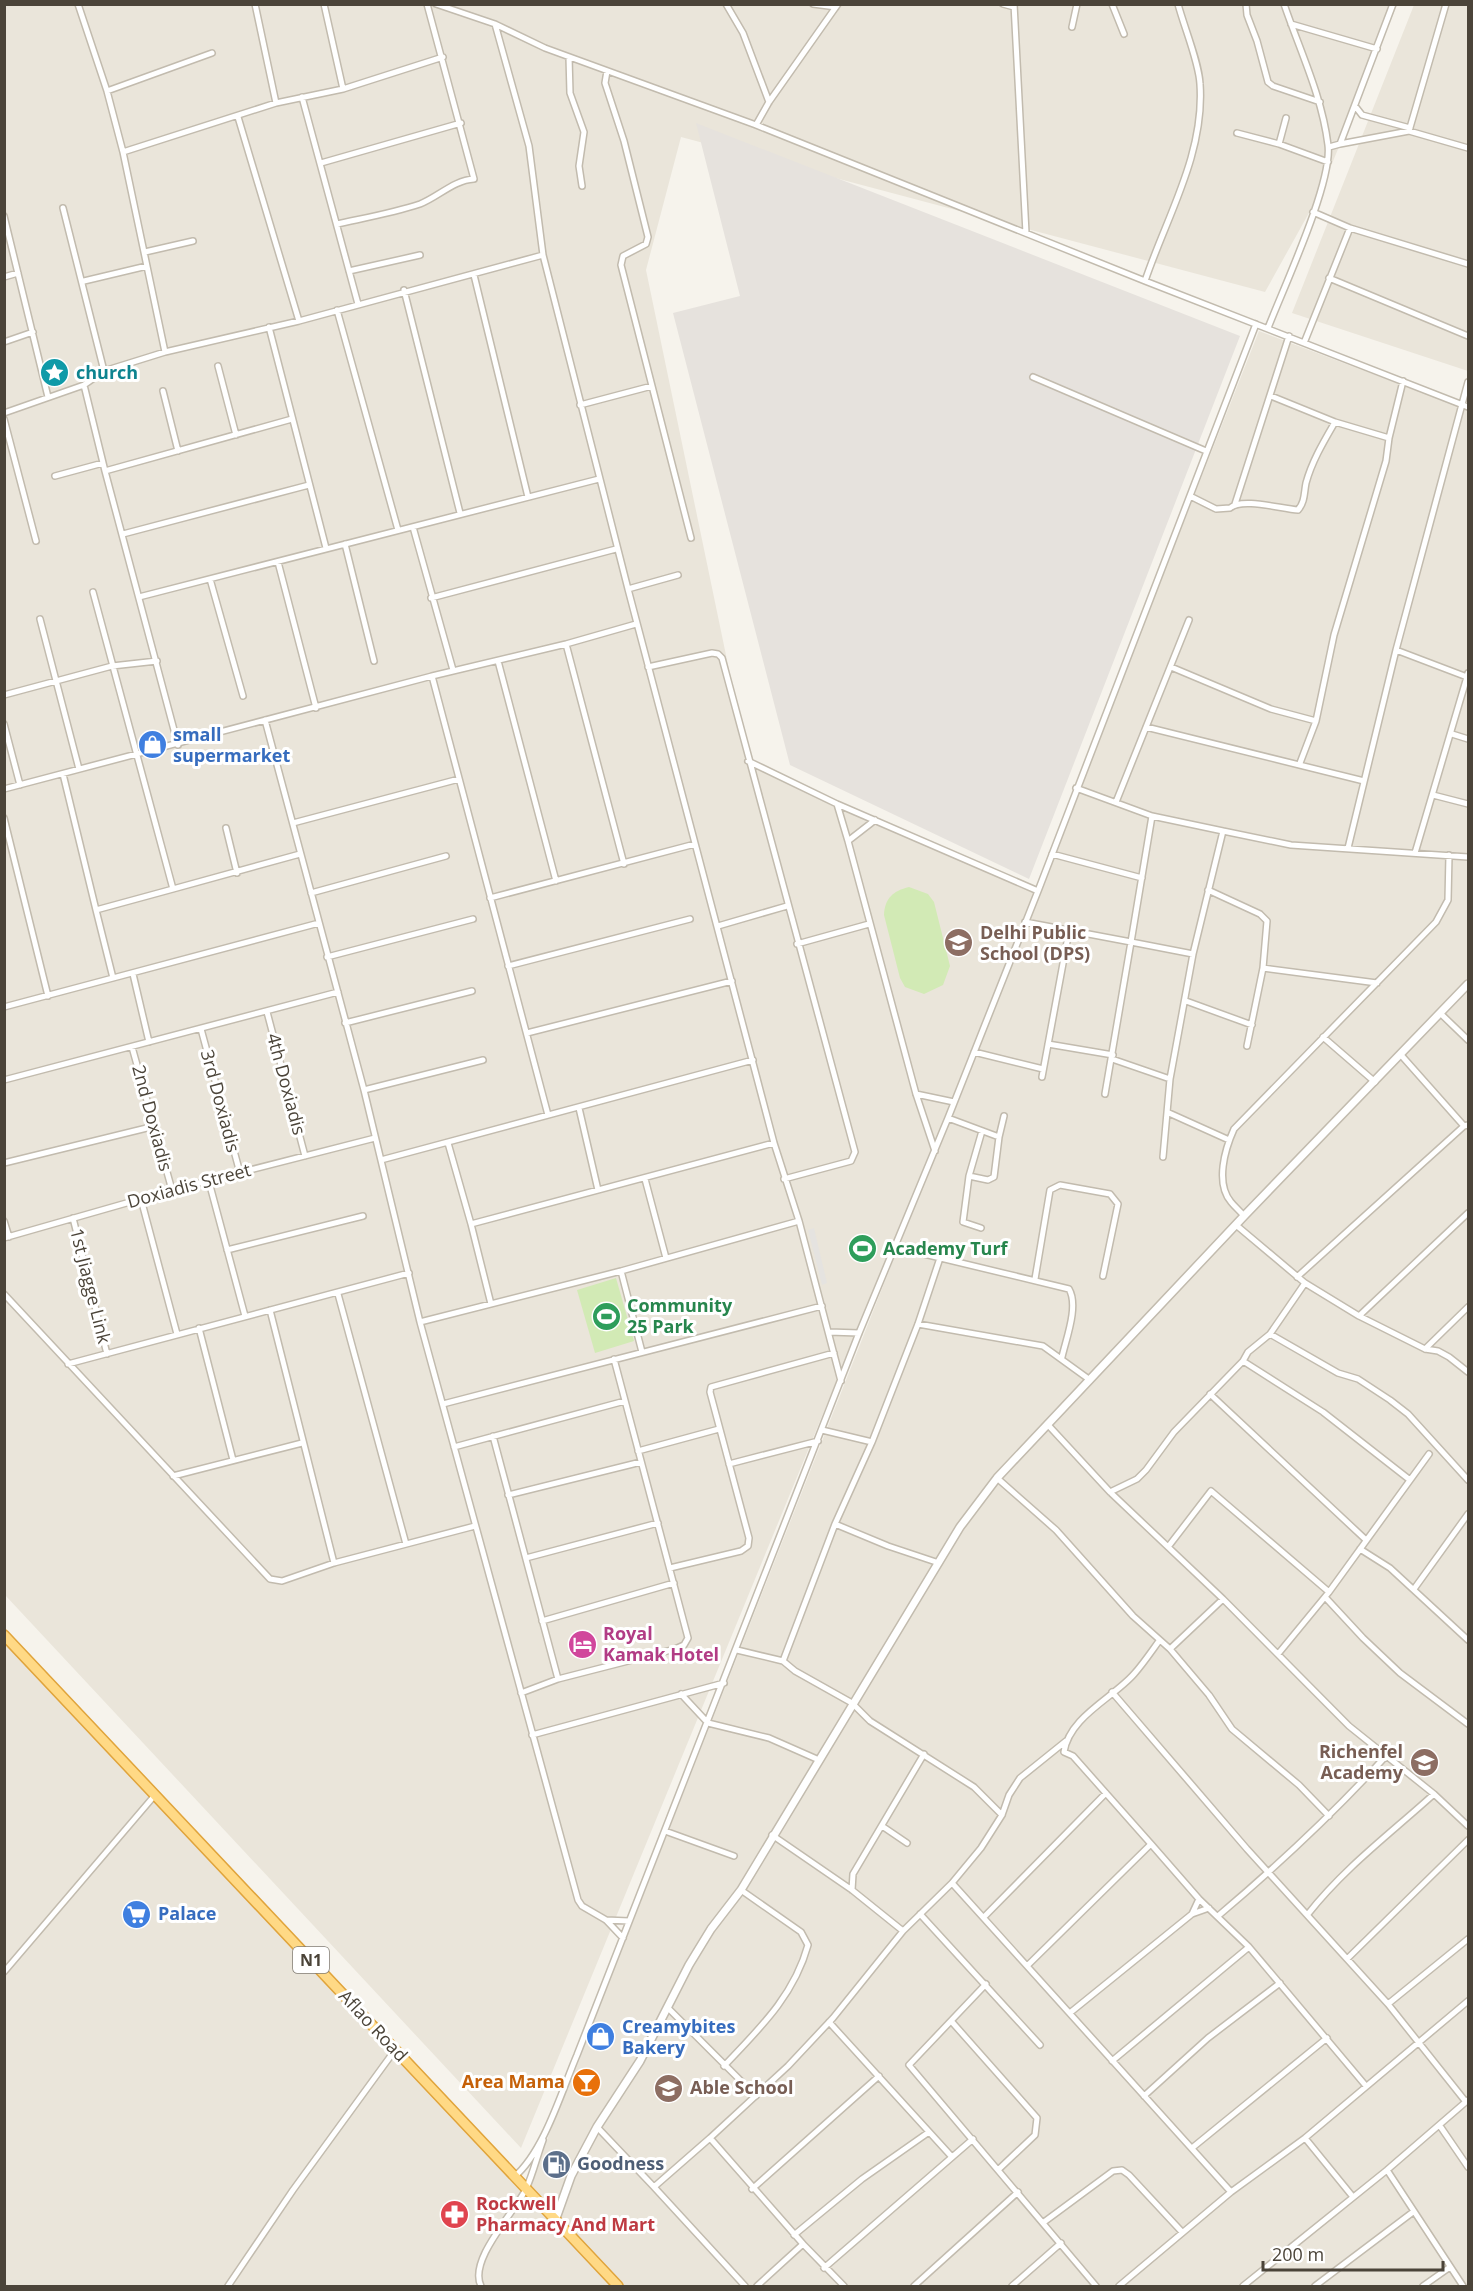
<svg xmlns="http://www.w3.org/2000/svg" width="1473" height="2291" viewBox="0 0 1473 2291" font-family="'Open Sans',sans-serif">
	<rect width="100%" height="100%" fill="#f6f3ec"/>
	<path fill="#eae5da" d="M 5,5 L 1397,5 L 1320,193 L 1265,292 L 681,137 L 646,270 L 748,761 L 1038,891 L 521,2148 L 5,1595 Z
		M 1414,5 L 1468,5 L 1468,371 L 1292,313 Z
		M 1259,331 L 1468,410 L 1468,2286 L 622,2286 L 528,2188 Z
		M 4,1641 L 437,2103 L 611,2286 L 5,2286 Z"/>
	<path fill="#e6e2dd" d="M 696,123 L 1240,336 L 1029,879 L 790,765 L 673,313 L 740,296 Z"/>
	<path fill="#d2eab5" d="M 909,887 L 928,894 L 934,902 L 950,966 L 943,985 L 924,994 L 905,987 L 900,978 L 884,915 C 885,898 893,891 909,887 Z
		M854 1249a8 8 0 1 1 16 0a8 8 0 1 1-16 0Z
		M 616,1278 L 634,1341 L 595,1353 L 577,1290 Z"/>
	<path fill="#e5e3e0" d="M 814,1228 L 827,1283 L 822,1285 L 808,1230 Z"/>
	<g fill="none" stroke-linecap="round" stroke-linejoin="round">
		<defs>
			<path id="minor" d="M 78,4 L 107,91 L 123,152 L 165,352
				M 255,4 L 276,103
				M 324,4 L 343,89
				M 436,4 L 495,24 L 545,48 L 756,125 L 1145,281 L 1468,407
				M 726,4 L 743,33 L 769,102
				M 813,4 L 836,7
				M 1003,4 L 1014,7
				M 1014,4 L 1026,233
				M 1112,4 L 1124,34
				M 1246,4 L 1247,15 L 1257,41 L 1268,82 L 1273,86 L 1320,102
				M 495,24 L 529,146 L 543,255
				M 1291,24 L 1377,49
				M 1072,27 L 1077,4
				M 569,57 L 570,93 L 584,132 L 579,166 L 582,186
				M 607,71 L 605,83 L 624,141 L 648,237 L 646,244 L 623,256 L 621,265 L 652,386
				M 107,91 L 212,53
				M 302,97 L 358,304
				M 1355,106 L 1362,115 L 1410,128
				M 238,117 L 299,321
				M 756,125 L 769,102 L 838,4
				M 1409,131 L 1468,148
				M 1237,133 L 1279,144 L 1286,118
				M 1279,144 L 1328,162
				M 1340,144 L 1409,131 L 1446,4
				M 1329,147 L 1340,144 L 1393,4
				M 123,152 L 276,103 L 343,89 L 443,57
				M 321,163 L 461,123
				M 63,208 L 104,371
				M 1313,212 L 1350,228 L 1468,264
				M 4,216 L 48,397
				M 337,224 C 364,218 393,213 420,204 C 438,197 454,180 474,179 L 427,4
				M 145,252 L 193,241
				M 349,271 L 420,255
				M 474,275 L 528,497
				M 4,277 L 18,273
				M 1329,278 L 1468,336
				M 84,281 L 147,266
				M 1145,281 C 1166,218 1205,154 1200,84 C 1199,62 1184,27 1178,4
				M 404,290 L 460,513
				M 337,310 L 398,530
				M 269,327 L 326,548
				M 1268,328 C 1283,289 1333,182 1328,145 C 1322,96 1300,51 1284,4
				M 4,342 L 33,332
				M 1304,343 L 1350,228
				M 218,366 L 236,435
				M 1033,377 L 1206,451
				M 1468,382 L 1396,650 L 1467,677 L 1468,673
				M 84,385 L 104,371 L 165,352 L 299,321 L 543,255 L 628,589 L 678,575
				M 163,391 L 178,451
				M 1271,396 L 1335,422 L 1389,438
				M 580,405 L 652,386 L 691,538
				M 4,413 L 84,385 L 105,471 L 178,745
				M 4,419 L 36,541
				M 105,471 L 292,419
				M 55,476 L 103,463
				M 1190,496 L 1216,509 L 1230,508 C 1242,497 1281,509 1298,510 C 1305,502 1304,493 1306,483 C 1312,461 1324,441 1335,422
				M 1235,504 L 1289,336
				M 413,527 L 453,670
				M 123,534 L 309,485
				M 345,544 L 374,661
				M 278,562 L 316,708
				M 210,579 L 243,696
				M 628,589 L 774,1143 L 799,1221 L 841,1381
				M 139,597 L 599,479
				M 431,598 L 616,549
				M 40,619 L 79,769
				M 566,644 L 624,864
				M 498,661 L 556,881
				M 648,667 L 712,653 L 718,654 L 722,658 L 855,1152 L 851,1161 L 784,1179
				M 1171,667 L 1271,709 L 1316,721
				M 432,676 L 566,644 L 636,624
				M 4,695 L 112,666 L 157,661
				M 265,720 L 364,1090 L 420,1322 L 578,1900 L 582,1906 L 606,1920 L 623,1938
				M 4,724 L 20,785
				M 1146,727 L 1364,781
				M 1452,734 L 1468,739
				M 748,761 L 837,804 L 1038,891
				M 1300,763 L 1316,721 L 1334,635 L 1386,461 L 1389,438 L 1403,381
				M 63,774 L 96,910 L 173,889 L 93,592
				M 1076,788 L 1152,816 L 1131,942 L 1193,954
				M 4,789 L 432,676 L 548,1115
				M 1433,795 L 1468,804
				M 1116,802 L 1189,620
				M 837,804 L 848,841 L 875,820
				M 1152,816 L 1223,831 L 1193,954 L 1170,1079 L 1163,1157
				M 4,818 L 48,996
				M 293,823 L 459,779
				M 226,828 L 237,873
				M 1223,831 L 1291,845 L 1468,857
				M 848,841 L 916,1094 L 935,1151
				M 1348,848 L 1396,650
				M 1415,853 L 1467,677
				M 1052,854 L 1142,878
				M 173,889 L 300,854
				M 1208,890 L 1260,914 L 1267,921 L 1263,968 L 1247,1046
				M 311,893 L 446,856
				M 490,898 L 695,844
				M 1025,922 L 1131,942 L 1105,1094
				M 718,926 L 787,906
				M 797,944 L 869,924
				M 327,957 L 473,919
				M 508,966 L 690,919
				M 1263,968 L 1377,983
				M 133,974 L 149,1042
				M 113,978 L 319,923
				M 1186,1001 L 1252,1025
				M 4,1007 L 113,978 L 96,910
				M 267,1012 L 305,1156
				M 1440,1013 L 1468,1040
				M 345,1023 L 472,991
				M 201,1029 L 240,1173
				M 527,1033 L 732,981
				M 1323,1037 L 1375,1082
				M 1048,1044 L 1113,1055
				M 132,1047 L 172,1190
				M 974,1052 L 1043,1069
				M 1401,1055 L 1464,1126
				M 1112,1059 L 1170,1079
				M 1042,1077 L 1069,931
				M 4,1080 L 338,992
				M 364,1090 L 483,1060
				M 916,1094 L 954,1102
				M 579,1108 L 598,1190
				M 1169,1113 L 1229,1140
				M 948,1118 L 999,1137 L 994,1177 L 988,1180 L 969,1176 L 963,1222 L 981,1228
				M 999,1137 L 1004,1116
				M 448,1143 L 471,1224
				M 381,1160 L 753,1060
				M 4,1163 L 155,1126
				M 969,1176 L 982,1131
				M 645,1179 L 666,1258
				M 209,1182 L 245,1316
				M 141,1199 L 177,1334
				M 1244,1216 C 1240,1211 1235,1207 1231,1202 C 1215,1183 1225,1149 1234,1129 L 1436,922 L 1448,900 L 1449,855
				M 73,1218 L 107,1354
				M 4,1221 L 9,1237
				M 1236,1225 L 1305,1283 L 1359,1316 L 1425,1349 L 1438,1351 L 1449,1357 L 1468,1372
				M 4,1238 L 172,1190 L 375,1138
				M 895,1247 L 1069,1289 C 1079,1306 1066,1339 1062,1357
				M 227,1250 L 363,1216
				M 621,1271 L 642,1352
				M 1297,1277 L 1464,1126 L 1468,1125
				M 1035,1279 L 1050,1190 L 1060,1185 L 1110,1194 L 1118,1204 L 1103,1276
				M 4,1294 L 270,1579 L 282,1581 L 334,1563 L 475,1526
				M 338,1294 L 406,1544
				M 491,1304 L 471,1224 L 774,1143
				M 270,1310 L 334,1563
				M 1359,1316 L 1468,1213
				M 420,1322 L 621,1271 L 799,1221
				M 918,1324 L 1043,1346 L 1090,1380
				M 199,1328 L 233,1460
				M 829,1332 L 859,1333
				M 1270,1334 L 1338,1373 L 1358,1379 L 1390,1400 L 1408,1414 L 1468,1480
				M 1425,1349 L 1468,1307
				M 1243,1361 L 1323,1412 L 1410,1480
				M 68,1364 L 409,1273
				M 1210,1394 L 1365,1539
				M 443,1404 L 822,1306
				M 1049,1426 L 1110,1492 L 1223,1599 L 1349,1726 L 1434,1794 L 1468,1826
				M 493,1436 L 558,1679
				M 872,1442 L 918,1324 L 940,1258
				M 454,1447 L 625,1401
				M 638,1451 L 719,1429
				M 729,1464 L 818,1441
				M 173,1476 L 302,1443
				M 997,1478 L 1056,1530 L 1133,1616 L 1170,1649 L 1209,1695 L 1232,1729 L 1299,1785 L 1329,1816
				M 1110,1492 L 1137,1479 L 1146,1470 L 1174,1432 L 1243,1361 L 1248,1352 L 1270,1334 L 1305,1283
				M 508,1495 L 641,1462
				M 835,1524 L 888,1546 L 939,1563
				M 1168,1547 L 1211,1491 L 1329,1592
				M 1360,1549 L 1390,1568 L 1468,1640
				M 526,1558 L 658,1523
				M 670,1568 L 741,1551 L 748,1546 L 749,1538 L 710,1392 L 711,1387 L 834,1353
				M 1414,1589 L 1468,1514
				M 1325,1597 L 1363,1638 L 1400,1673 L 1468,1724
				M 542,1621 L 674,1583
				M 1170,1649 L 1223,1599
				M 737,1650 L 783,1661 L 795,1671 L 852,1703 L 870,1721 L 974,1787 L 1002,1815
				M 1278,1654 L 1329,1592 L 1429,1454
				M 783,1661 L 835,1524 L 872,1442 L 822,1430
				M 1112,1692 L 1247,1849 L 1388,2004 L 1466,2102
				M 521,1693 L 558,1679 L 675,1649 L 684,1645 L 688,1638 L 614,1359
				M 681,1694 L 708,1723 L 769,1738 L 819,1760
				M 532,1735 L 724,1683
				M 882,1826 L 907,1843
				M 665,1831 L 734,1856
				M 772,1835 L 852,1890 L 903,1931
				M 1151,1844 L 1073,1756 L 1064,1752 C 1069,1717 1113,1698 1134,1674 C 1143,1664 1151,1652 1159,1641
				M 952,1883 L 1231,2192
				M 852,1890 L 853,1874 L 924,1754
				M 920,1914 L 1040,2045
				M 1192,1914 L 1199,1899
				M 1308,1914 C 1344,1868 1391,1833 1434,1794
				M 1218,1916 C 1277,1866 1333,1814 1385,1757
				M 984,1917 L 1106,1793
				M 606,1920 L 629,1921
				M 1347,1959 L 1468,1840
				M 1028,1965 L 1151,1844 L 1199,1899 L 1249,1947 L 1366,2086
				M 4,1972 L 155,1795
				M 986,1984 L 909,2065 L 1096,2286
				M 1388,2004 L 1468,1939
				M 668,2008 L 756,2096
				M 1071,2012 L 1192,1914 L 1209,1908
				M 829,2022 L 952,2157
				M 952,2022 L 1037,2118 L 1035,2135 L 999,2169
				M 1112,2061 L 1249,1947
				M 724,2066 C 759,2029 794,1996 808,1945 L 801,1932 L 741,1890
				M 1144,2096 L 1208,2038 L 1280,1983
				M 1440,2126 L 1468,2167
				M 597,2127 L 654,2187 L 710,2138 L 803,2244 L 757,2286
				M 710,2138 L 788,2066 L 833,2018 L 903,1931 L 952,1883 L 981,1848 L 1002,1815 L 1009,1795 L 1020,1778 L 1066,1741
				M 1305,2138 L 1353,2197
				M 1192,2148 L 1327,2038
				M 1387,2170 L 1463,2286
				M 514,2177 C 544,2152 562,2090 577,2055 L 859,1333 L 948,1118 L 1038,891 L 1256,324
				M 654,2187 L 745,2286
				M 752,2189 L 879,2076
				M 1044,2222 L 1113,2171 L 1122,2170 L 1129,2175 L 1182,2232
				M 794,2235 L 862,2179 L 929,2132
				M 803,2244 L 844,2286
				M 824,2268 L 973,2139
				M 228,2286 L 293,2190 L 395,2050
				M 481,2286 C 468,2260 514,2213 526,2189 C 533,2174 537,2156 543,2140
				M 914,2286 L 1018,2192
				M 1012,2286 L 1061,2243
				M 1119,2286 L 1231,2192 L 1305,2138 L 1468,2001
				M 1243,2286 L 1387,2170 L 1468,2100
				M 1315,2286 L 1413,2212
				M 1423,2286 L 1450,2267"/>
			<path id="tertiary" d="M 555,2221 L 571,2176 L 597,2127 L 640,2061 L 689,1965 L 711,1929 L 741,1890 L 960,1527 L 997,1478 L 1244,1216 L 1468,984"/>
			<path id="trunk" d="M 4,1635 L 618,2286"/>
		</defs>
		<use href="#minor" stroke="#c2bbae" stroke-width="8"/>
		<use href="#tertiary" stroke="#c2bbae" stroke-width="10"/>
		<use href="#trunk" stroke="#e0a43c" stroke-width="12"/>
		<use href="#minor" stroke="#fff" stroke-width="5"/>
		<use href="#tertiary" stroke="#fff" stroke-width="7"/>
		<use href="#trunk" stroke="#ffd985" stroke-width="9"/>
	</g>
	<defs>
		<symbol id="sight-disc" viewBox="-11 -11 22 22"><circle r="9.5" fill="#0f9aa8" stroke="#fff"/><path d="M0-6L1.8-2.2L6-1.7L2.9 1.2L3.7 5.4L0 3.3L-3.7 5.4L-2.9 1.2L-6-1.7L-1.8-2.2Z" fill="#fff"/></symbol>
		<symbol id="shop-disc" viewBox="-11 -11 22 22"><circle r="9.5" fill="#3f7fe0" stroke="#fff"/><path d="M-5-2.5h2.3a2.7 3.5 0 0 1 5.4 0H5L5.5 6h-11ZM-1.5-2.5h3a1.5 2.3 0 0 0-3 0Z" fill="#fff"/></symbol>
		<symbol id="school-disc" viewBox="-11 -11 22 22"><circle r="9.5" fill="#8d6e63" stroke="#fff"/><path d="M0-5L7-2L0 1L-7-2ZM-4 1L0 2.5L4 1V4Q0 6-4 4Z" fill="#fff"/></symbol>
		<symbol id="stadium-disc" viewBox="-11 -11 22 22"><circle r="9.5" fill="#2e9e5b" stroke="#fff"/><path d="M0-5a6.5 5 0 1 0 0 10a6.5 5 0 1 0 0-10ZM-3.5-1.8h7v3.6h-7Z" fill="#fff"/></symbol>
		<symbol id="hotel-disc" viewBox="-11 -11 22 22"><circle r="9.5" fill="#d1479c" stroke="#fff"/><path d="M-6-4.5h1.5V1H6V5H4.5V3h-9V5H-6ZM-4 0a1.8 1.8 0 1 1 3.6 0ZM.5 0V-2.5h3Q6-2.5 6 0Z" fill="#fff"/></symbol>
		<symbol id="supermarket-disc" viewBox="-11 -11 22 22"><circle r="9.5" fill="#3f7fe0" stroke="#fff"/><path d="M-6-5.5h2.5l.6 2H6L4.5 2H-2.5L-4.4-4H-6ZM-1.5 3.2a1.3 1.3 0 1 0 .1 0ZM3 3.2a1.3 1.3 0 1 0 .1 0Z" fill="#fff"/></symbol>
		<symbol id="bar-disc" viewBox="-11 -11 22 22"><circle r="9.5" fill="#e8710a" stroke="#fff"/><path d="M-6-5H6L.8 .8V4.5H3.5V6h-7V4.5H-.8V.8Z" fill="#fff"/></symbol>
		<symbol id="fuel-disc" viewBox="-11 -11 22 22"><circle r="9.5" fill="#5c6f8a" stroke="#fff"/><path d="M-5.5-6h7V0h2V4h1.3V-2.5L3-4.5l.8-.8L6-3V5H2.5V1h-1V6h-7ZM-4.2-4.7v3.2H.2V-4.7Z" fill="#fff"/></symbol>
		<symbol id="pharmacy-disc" viewBox="-11 -11 22 22"><circle r="9.5" fill="#e0444e" stroke="#fff"/><path d="M-2-6h4v4h4v4h-4v4h-4v-4h-4v-4h4Z" fill="#fff"/></symbol>
	</defs>
	<g fill-rule="evenodd">
		<use href="#sight-disc" x="38" y="356" width="33" height="33"/>
		<use href="#shop-disc" x="136" y="728" width="33" height="33"/>
		<use href="#school-disc" x="942" y="926" width="33" height="33"/>
		<use href="#stadium-disc" x="846" y="1232" width="33" height="33"/>
		<use href="#stadium-disc" x="590" y="1300" width="33" height="33"/>
		<use href="#hotel-disc" x="566" y="1628" width="33" height="33"/>
		<use href="#school-disc" x="1408" y="1746" width="33" height="33"/>
		<use href="#supermarket-disc" x="120" y="1898" width="33" height="33"/>
		<use href="#shop-disc" x="584" y="2020" width="33" height="33"/>
		<use href="#bar-disc" x="570" y="2066" width="33" height="33"/>
		<use href="#school-disc" x="652" y="2072" width="33" height="33"/>
		<use href="#fuel-disc" x="540" y="2148" width="33" height="33"/>
		<use href="#pharmacy-disc" x="438" y="2198" width="33" height="33"/>
	</g>
	<g text-anchor="middle" stroke-width="6" stroke-linejoin="round" paint-order="stroke">
		<rect fill="#fff" stroke="#817c74" stroke-width="1.5" x="293" y="1947" width="36" height="26" rx="4.5"/>
		<g font-size="16" font-weight="bold" fill="#4b4439">
			<text x="311" y="1966">N1</text>
		</g>
		<g font-size="18" font-weight="bold" fill="#0d838f" stroke="#fff" text-anchor="start">
			<text x="76" y="379">church</text>
		</g>
		<g font-size="18" font-weight="bold" fill="#366cbe" stroke="#fff" text-anchor="start">
			<text x="173" y="741">small<tspan x="173" dy="21">supermarket</tspan></text>
			<text x="158" y="1920">Palace</text>
			<text x="622" y="2033">Creamybites<tspan x="622" dy="21">Bakery</tspan></text>
		</g>
		<g font-size="18" font-weight="bold" fill="#785e54" stroke="#fff" text-anchor="start">
			<text x="980" y="939">Delhi Public<tspan x="980" dy="21">School (DPS)</tspan></text>
			<text x="1403" y="1758" text-anchor="end">Richenfel<tspan x="1403" dy="21">Academy</tspan></text>
			<text x="690" y="2094">Able School</text>
		</g>
		<g font-size="18" fill="#4b4439" stroke="#fff">
			<text transform="translate(286 1084) rotate(75)" y="6">4th Doxiadis</text>
			<text transform="translate(220 1101) rotate(75)" y="6">3rd Doxiadis</text>
			<text transform="translate(152 1118) rotate(75)" y="6">2nd Doxiadis</text>
			<text transform="translate(189 1186) rotate(-15)" y="6">Doxiadis Street</text>
			<text transform="translate(90 1286) rotate(76)" y="6">1st Jiagge Link</text>
			<text transform="translate(373 2026) rotate(47)" y="6">Aflao Road</text>
		</g>
		<g font-size="18" font-weight="bold" fill="#27864d" stroke="#fff" text-anchor="start">
			<text x="883" y="1255">Academy Turf</text>
			<text x="627" y="1312">Community<tspan x="627" dy="21">25 Park</tspan></text>
		</g>
		<g font-size="18" font-weight="bold" fill="#b23c85" stroke="#fff" text-anchor="start">
			<text x="603" y="1640">Royal<tspan x="603" dy="21">Kamak Hotel</tspan></text>
		</g>
		<g font-size="18" font-weight="bold" fill="#c56008" stroke="#fff" text-anchor="end">
			<text x="565" y="2088">Area Mama</text>
		</g>
		<g font-size="18" font-weight="bold" fill="#4e5e75" stroke="#fff" text-anchor="start">
			<text x="577" y="2170">Goodness</text>
		</g>
		<g font-size="18" font-weight="bold" fill="#be3a42" stroke="#fff" text-anchor="start">
			<text x="476" y="2210">Rockwell<tspan x="476" dy="21">Pharmacy And Mart</tspan></text>
		</g>
	</g>
	<rect width="1473" height="2291" fill="none" stroke="#4b4439" stroke-width="12"/>
	<path d="M1263 2261v9h180v-9" fill="none" stroke="#4b4439" stroke-width="3"/>
	<text x="1272" y="2261" font-size="18" fill="#4b4439" stroke="#ffffff" stroke-width="4.5" paint-order="stroke">200 m</text>
</svg>
